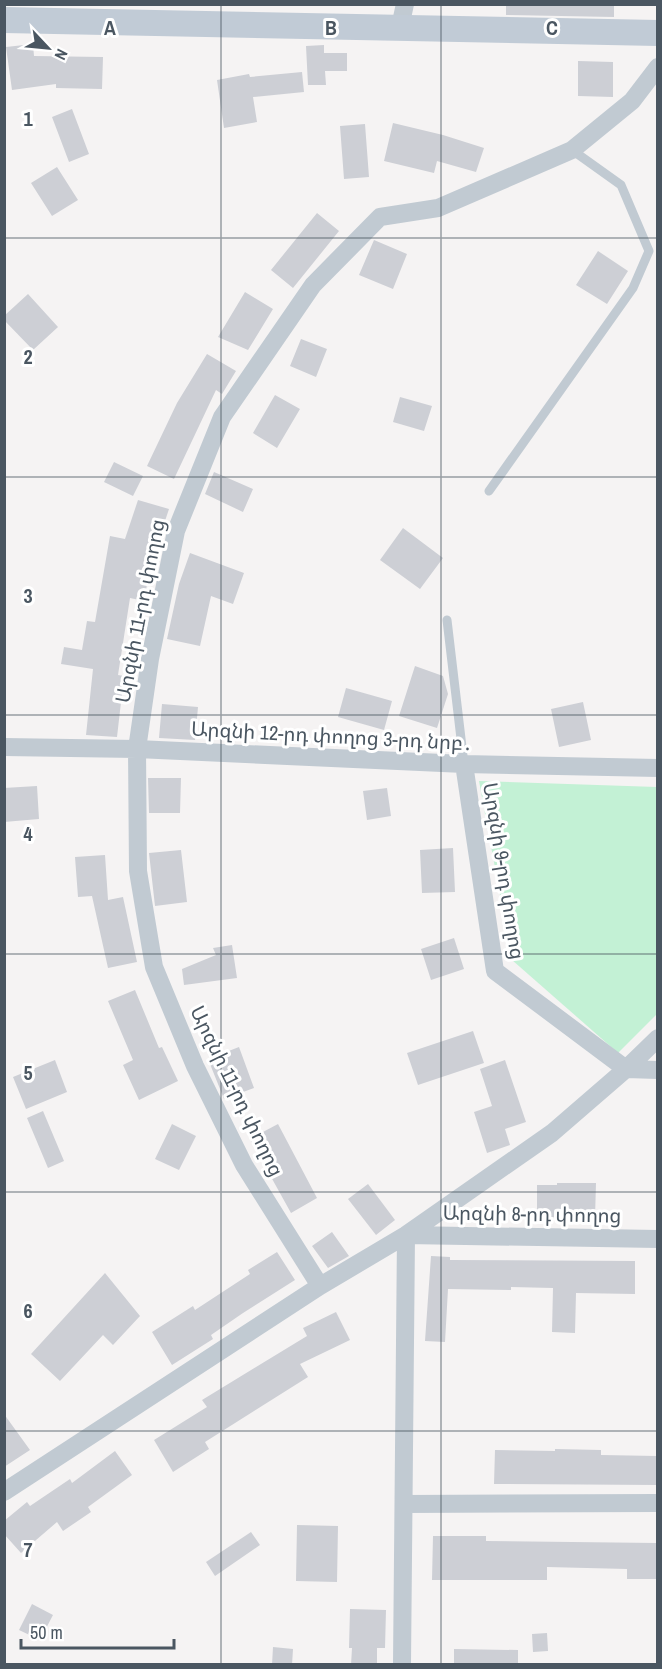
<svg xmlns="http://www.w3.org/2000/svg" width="662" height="1669" viewBox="0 0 662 1669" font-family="'Archivo Narrow','Noto Sans Armenian',sans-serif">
	<rect width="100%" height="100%" fill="#f5f3f3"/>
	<path fill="#c3f1d5" d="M 479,781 L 657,787 L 657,1014 L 618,1053 L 512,960 Z"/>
	<path fill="#cdcfd5" d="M 506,4 L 614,4 L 614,17 L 506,15 Z
		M 33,44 L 34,56 L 103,57 L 102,89 L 56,88 L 56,84 L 12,90 L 6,47 Z
		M 324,45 L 324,53 L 347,53 L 347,71 L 325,71 L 326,85 L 308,85 L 306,46 Z
		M 578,61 L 613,62 L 613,97 L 578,96 Z
		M 302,72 L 304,92 L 253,97 L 257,122 L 224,128 L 217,80 L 249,74 L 250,77 Z
		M 72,109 L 89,154 L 69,162 L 52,117 Z
		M 393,123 L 443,135 L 484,148 L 476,172 L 437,161 L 434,173 L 384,161 Z
		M 365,124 L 369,177 L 344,179 L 340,126 Z
		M 57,167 L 78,200 L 52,216 L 31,183 Z
		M 317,213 L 339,231 L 293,288 L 271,270 Z
		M 374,240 L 407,254 L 393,289 L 359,275 Z
		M 598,251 L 628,271 L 607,304 L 576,285 Z
		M 245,292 L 273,309 L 248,350 L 218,337 Z
		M 28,294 L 58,327 L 33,350 L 4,320 L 4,316 Z
		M 301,339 L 327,349 L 316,377 L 290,366 Z
		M 207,354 L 236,371 L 222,394 L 216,390 L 174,479 L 147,466 L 177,403 Z
		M 275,395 L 300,409 L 277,448 L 253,433 Z
		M 400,397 L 432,406 L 424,431 L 393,422 Z
		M 114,462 L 143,476 L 133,496 L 104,482 Z
		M 214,472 L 253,489 L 243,512 L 205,494 Z
		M 138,500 L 169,509 L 162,530 L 157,529 L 144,601 L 130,598 L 118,675 L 124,676 L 117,737 L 86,735 L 93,669 L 61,664 L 64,647 L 82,650 L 87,621 L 95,622 L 110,536 L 125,539 Z
		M 403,528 L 443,558 L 420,589 L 380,560 Z
		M 190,553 L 244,573 L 233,604 L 211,596 L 200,646 L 167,639 L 179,584 Z
		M 415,666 L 443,676 L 448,694 L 437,728 L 399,716 Z
		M 346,688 L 392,701 L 384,730 L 338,717 Z
		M 583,702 L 591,740 L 559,747 L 551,709 Z
		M 162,704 L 198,707 L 195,740 L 159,738 Z
		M 148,778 L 181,778 L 180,813 L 149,813 Z
		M 37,786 L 39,819 L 4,822 L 4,788 Z
		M 387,788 L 391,816 L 367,820 L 363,791 Z
		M 453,848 L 455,892 L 422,893 L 420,850 Z
		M 181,850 L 187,902 L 155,906 L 149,853 Z
		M 105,855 L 108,900 L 123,897 L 137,962 L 108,968 L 92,896 L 78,897 L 75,857 Z
		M 454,938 L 464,969 L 431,980 L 421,949 Z
		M 232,945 L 237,978 L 184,985 L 182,969 L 216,955 L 213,948 Z
		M 135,990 L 159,1048 L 162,1047 L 178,1081 L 139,1100 L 123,1065 L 133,1060 L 108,1001 Z
		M 473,1031 L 484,1063 L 418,1085 L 407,1053 Z
		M 239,1047 L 254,1088 L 224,1099 L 208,1059 Z
		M 55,1060 L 67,1092 L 26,1109 L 13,1077 Z
		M 505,1060 L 526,1122 L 505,1129 L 510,1145 L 487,1153 L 474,1112 L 492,1106 L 480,1069 Z
		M 43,1111 L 64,1161 L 48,1168 L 27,1118 Z
		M 172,1124 L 196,1136 L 179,1170 L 155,1159 Z
		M 278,1124 L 317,1198 L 291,1213 L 250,1139 Z
		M 557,1183 L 596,1183 L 595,1218 L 537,1217 L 537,1185 L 557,1185 Z
		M 368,1184 L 395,1220 L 376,1235 L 348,1199 Z
		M 332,1232 L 349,1256 L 328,1268 L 312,1246 Z
		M 277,1252 L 295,1280 L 243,1313 L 211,1335 L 213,1339 L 172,1365 L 152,1332 L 193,1306 L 195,1310 L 250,1274 L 248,1270 Z
		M 431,1256 L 450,1257 L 450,1260 L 635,1261 L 635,1294 L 576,1293 L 575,1333 L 552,1332 L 553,1288 L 511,1287 L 511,1290 L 448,1289 L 445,1342 L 425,1341 Z
		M 105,1273 L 140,1316 L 113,1345 L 103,1335 L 60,1381 L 31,1354 Z
		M 336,1312 L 350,1340 L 300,1364 L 308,1377 L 205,1442 L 209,1449 L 173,1472 L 154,1440 L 207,1407 L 202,1400 L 307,1336 L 303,1328 Z
		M 4,1414 L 30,1450 L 4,1467 Z
		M 555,1449 L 601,1450 L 601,1455 L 657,1456 L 657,1485 L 494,1484 L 495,1450 L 555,1451 Z
		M 115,1451 L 132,1475 L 88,1507 L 91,1512 L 63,1531 L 57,1522 L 21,1553 L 4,1534 L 4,1521 L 27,1502 L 30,1506 L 70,1479 L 72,1483 Z
		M 297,1525 L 338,1526 L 337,1582 L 296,1581 Z
		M 251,1532 L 260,1545 L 215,1576 L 206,1562 Z
		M 433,1536 L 486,1536 L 486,1541 L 657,1543 L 657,1579 L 627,1579 L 627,1569 L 547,1567 L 547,1580 L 432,1580 Z
		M 32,1604 L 53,1615 L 40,1640 L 19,1630 Z
		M 350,1609 L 386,1610 L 385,1648 L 377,1648 L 377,1665 L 351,1665 L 352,1648 L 349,1648 Z
		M 547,1633 L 548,1651 L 533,1652 L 532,1634 Z
		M 273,1647 L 293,1649 L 292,1665 L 272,1665 Z
		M 454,1649 L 518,1650 L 518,1665 L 454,1665 Z"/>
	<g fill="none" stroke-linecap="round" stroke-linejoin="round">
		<path stroke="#c1cad2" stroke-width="9" d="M 489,491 L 633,288 L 649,251 L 621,185 L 572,150
			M 447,620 L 464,764"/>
		<path stroke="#c1cad2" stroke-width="18" d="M 400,27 L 405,4
			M 4,747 L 137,749 L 464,764 L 658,768
			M 464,764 L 495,971 L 626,1069 L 658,1070
			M 320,1286 L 244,1165 L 195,1066 L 154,967 L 138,871 L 137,749 L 150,659 L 176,531 L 222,417 L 313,285 L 380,217 L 438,208 L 572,150 L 632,101 L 658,67
			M 4,1492 L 320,1286 L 406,1235 L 552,1133 L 626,1069 L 658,1038
			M 404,1504 L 658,1503
			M 402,1664 L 406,1235 L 658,1239"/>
		<path stroke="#c1cbd6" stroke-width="26" d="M 4,20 L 658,33"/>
	</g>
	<path fill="none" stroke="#4a5661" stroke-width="1.5" stroke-opacity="0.55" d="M 221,4 L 221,1664M 441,4 L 441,1664M 4,238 L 658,238M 4,477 L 658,477M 4,715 L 658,715M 4,954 L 658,954M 4,1192 L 658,1192M 4,1431 L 658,1431"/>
	<g text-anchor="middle" stroke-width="6" stroke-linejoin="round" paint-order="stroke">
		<g font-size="20" fill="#4a5661" stroke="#fff">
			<text transform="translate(140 611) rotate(-79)" y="7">Արզնի 11-րդ փողոց</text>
			<text transform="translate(332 736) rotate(3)" y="7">Արզնի 12-րդ փողոց 3-րդ նրբ․</text>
			<text transform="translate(504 871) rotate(81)" y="7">Արզնի 9-րդ փողոց</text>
			<text transform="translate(237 1091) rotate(64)" y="7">Արզնի 11-րդ փողոց</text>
			<text transform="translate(532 1214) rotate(1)" y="7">Արզնի 8-րդ փողոց</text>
		</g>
	</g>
	<g font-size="20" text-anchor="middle" font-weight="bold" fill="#4a5661" stroke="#fff" stroke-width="6" stroke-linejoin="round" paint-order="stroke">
		<text x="110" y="35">A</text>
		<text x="331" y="35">B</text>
		<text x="552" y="35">C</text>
		<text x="28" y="126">1</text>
		<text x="28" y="364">2</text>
		<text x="28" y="603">3</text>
		<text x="28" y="841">4</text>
		<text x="28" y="1080">5</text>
		<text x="28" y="1318">6</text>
		<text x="28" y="1557">7</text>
	</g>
	<rect width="662" height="1669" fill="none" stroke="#4a5661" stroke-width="12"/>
	<g transform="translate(48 48) rotate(116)" stroke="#ffffff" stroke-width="4.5" paint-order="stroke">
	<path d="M0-4.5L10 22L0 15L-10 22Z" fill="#4a5661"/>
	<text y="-9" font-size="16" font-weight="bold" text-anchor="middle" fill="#4a5661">N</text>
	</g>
	<path d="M21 1639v9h153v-9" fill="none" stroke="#4a5661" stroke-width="3"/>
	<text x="30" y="1639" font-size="18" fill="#4a5661" stroke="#ffffff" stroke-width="4.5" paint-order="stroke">50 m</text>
</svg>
